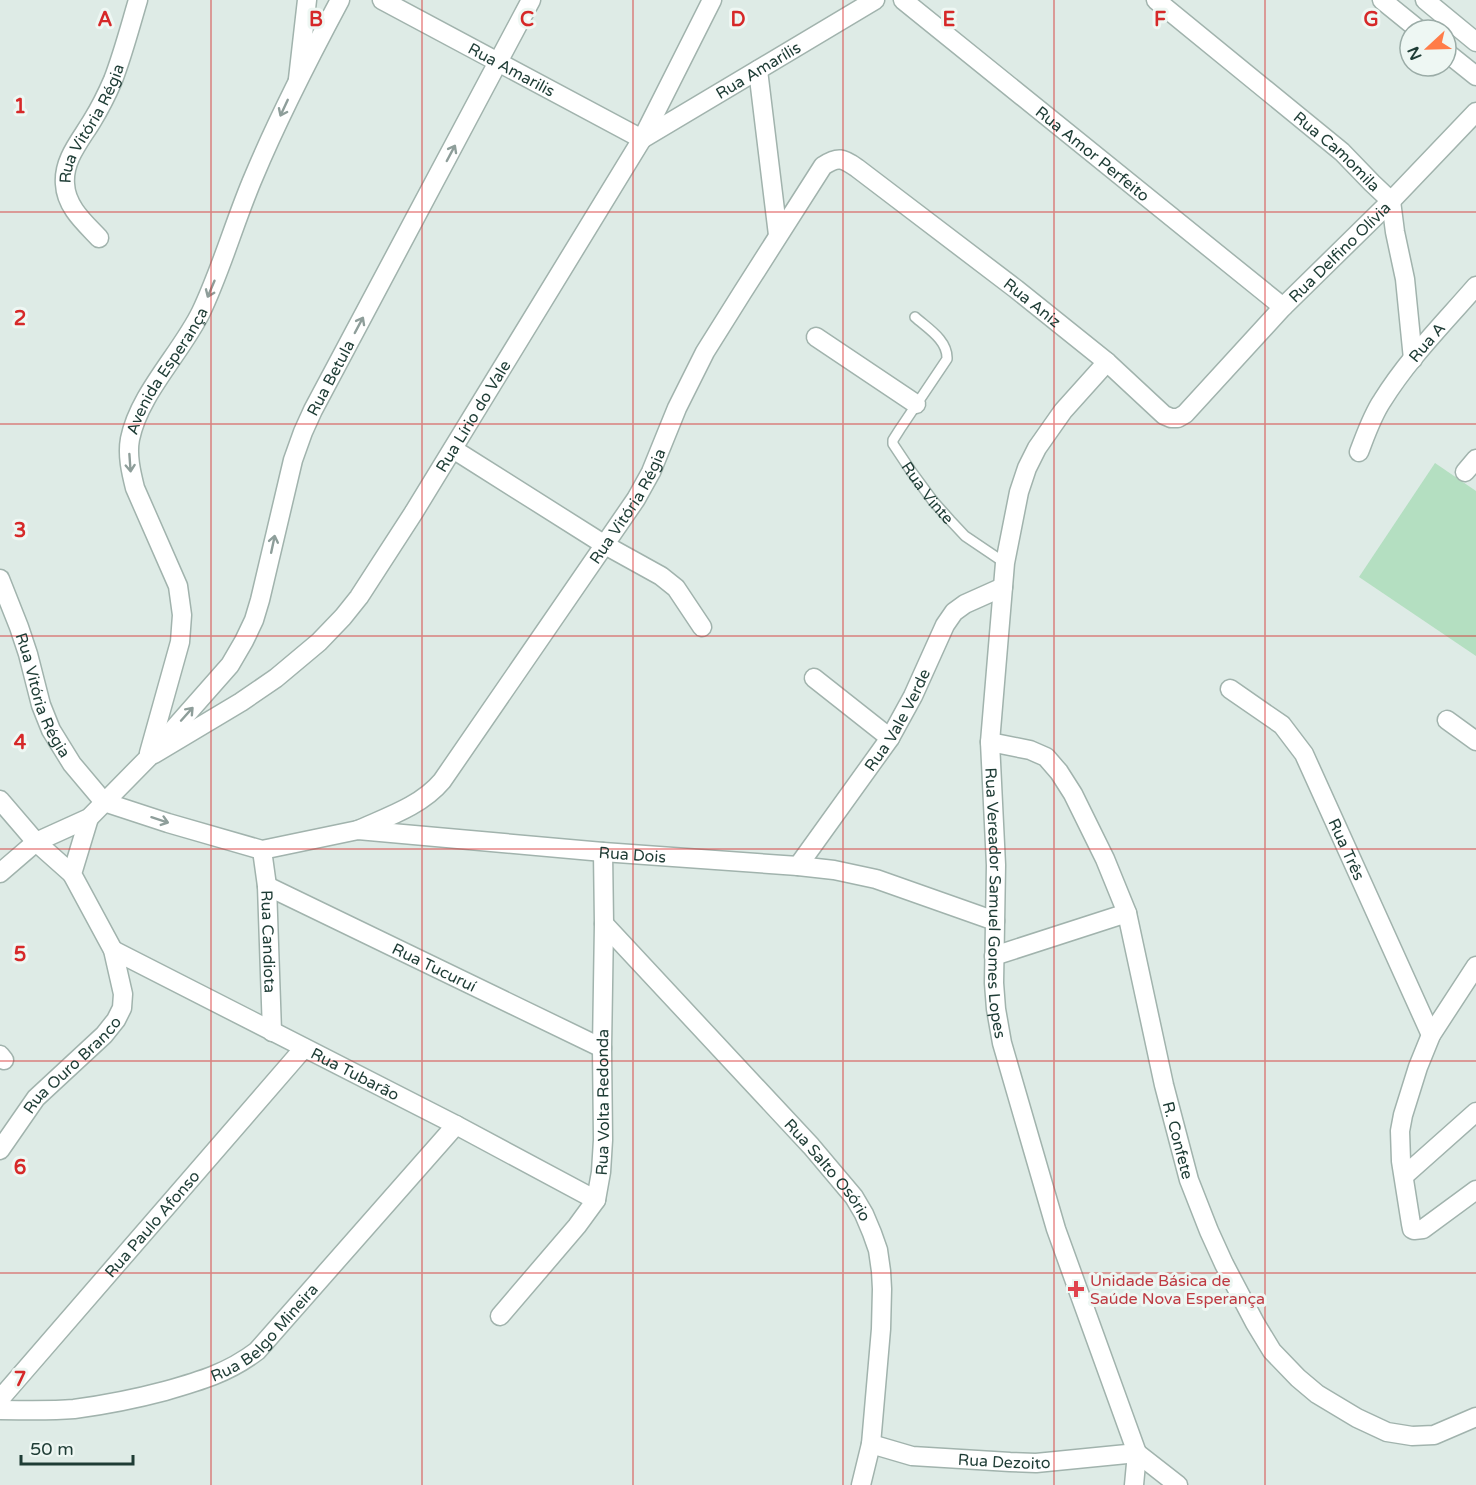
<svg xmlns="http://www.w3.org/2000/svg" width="1476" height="1485" viewBox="0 0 1476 1485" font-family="'Varela Round',sans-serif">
	<rect width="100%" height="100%" fill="#deebe6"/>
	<path fill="#b4dfc1" d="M 1435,463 L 1476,491 L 1476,656 L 1359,577 Z"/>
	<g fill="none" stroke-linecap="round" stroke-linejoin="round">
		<defs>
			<g id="service">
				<path id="s1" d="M 915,317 C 927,328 948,340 947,359 L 900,429 L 893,440 L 893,444 L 911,471 L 933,501 L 950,520 L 965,536 L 1005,563"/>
			</g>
			<g id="minor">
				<path id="s2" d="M 382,0 L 642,139"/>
				<path id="s3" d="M 903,0 L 1283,307"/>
				<path id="s4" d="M 1156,0 L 1342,152 L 1372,183 L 1391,201 L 1395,232 L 1405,279 L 1413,359"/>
				<path d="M 758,70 L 778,235"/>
				<path d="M 298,79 L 307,0"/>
				<path id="s5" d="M 642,139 L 875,0"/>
				<path id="s6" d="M 99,238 C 85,223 66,207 65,184 C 63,160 80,141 92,121 C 100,108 107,94 113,80 C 123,54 130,27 138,0"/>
				<path d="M 816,337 L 916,404"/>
				<path id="s7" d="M 1107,362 L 1063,411 L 1037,448 L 1027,468 L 1019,492 L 1005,563 L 990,742 L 996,865 L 994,983 L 996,1009 L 1002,1043 L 1056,1229 L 1137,1453 L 1134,1485"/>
				<path d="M 453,449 L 605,545 L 661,576 L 676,588 L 702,627"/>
				<path id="s8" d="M 1359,452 C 1366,434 1372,416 1382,401 C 1408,359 1444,323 1476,286"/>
				<path d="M 1465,472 L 1476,459"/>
				<path id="s9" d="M 0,579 L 19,627 L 28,654 L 41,705 L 51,730 L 72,764 L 104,802 L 168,823 L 262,850 L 358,830 L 603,852 L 798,866 L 834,870 L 876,879 L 995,921"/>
				<path d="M 814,678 L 890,738"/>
				<path id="s10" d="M 1230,689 L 1282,725 L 1304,754 L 1431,1035"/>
				<path d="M 1447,720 L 1476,741"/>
				<path id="s11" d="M 990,742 L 1030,750 L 1046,757 L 1059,772 L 1073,794 L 1105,859 L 1127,913 L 1164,1085 L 1189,1180 L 1209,1231 L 1224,1264 L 1255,1323 L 1272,1351 L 1298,1378 L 1317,1394 L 1357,1418 L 1387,1432 L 1412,1436 L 1434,1435 L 1476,1417"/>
				<path id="s12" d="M 154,754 L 241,702 L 276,678 L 319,642 L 343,617 L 359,597 L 414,512 L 642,139 L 712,0"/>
				<path d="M 0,800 L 36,842 L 72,874"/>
				<path id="s13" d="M 358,830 C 387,817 421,806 442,781 L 636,499 L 651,472 L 677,408 L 705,352 L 742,293 L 823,166 C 838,156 843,158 857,168 L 1016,289 L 1107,362 L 1164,415 L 1171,418 L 1178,418 L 1185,414 L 1283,307 L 1391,201 L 1476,112"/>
				<path id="s14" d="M 262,850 L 267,886 L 272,1032"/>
				<path id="s15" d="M 798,866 L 890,738 L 913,696 L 945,625 L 954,612 L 965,604 L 1003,587"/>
				<path id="s16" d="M 267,886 L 602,1048"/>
				<path id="s17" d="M 604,924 L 811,1146 L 854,1197 L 864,1214 L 872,1233 L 878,1250 L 881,1271 L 882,1289 L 881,1329 L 871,1444 L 861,1485"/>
				<path id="s18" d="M 113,950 L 456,1125 L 596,1200"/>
				<path d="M 994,956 L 1127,913"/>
				<path d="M 1476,966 L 1431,1035 L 1418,1067 L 1403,1115 L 1400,1131 L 1401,1161 L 1411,1224 L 1412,1229 L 1414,1230 L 1423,1229 L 1476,1190"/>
				<path d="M 0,1055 L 4,1060"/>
				<path d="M 1404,1176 L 1476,1112"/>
				<path id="s19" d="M 500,1316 L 577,1226 L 596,1200 L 601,1172 L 603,1140 L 602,1048 L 604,924 L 603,852"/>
				<path id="s20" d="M 0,1399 L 304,1048"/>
				<path id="s21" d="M 0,1410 C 25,1410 49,1411 74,1409 C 104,1405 135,1399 165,1391 C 200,1381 228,1373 257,1351 L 456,1125"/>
				<path id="s22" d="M 871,1444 L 912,1456 L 1010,1462 L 1036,1463 L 1137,1453"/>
				<path d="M 1137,1453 L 1178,1485"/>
			</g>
			<g id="tertiary">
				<path d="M 1382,0 L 1419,30"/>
				<path d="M 1425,0 L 1476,42"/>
				<path d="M 1446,52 L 1476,76"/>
				<path id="s23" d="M 149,753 L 180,642 L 182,615 L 178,586 L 135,488 C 131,472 127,455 130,439 C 139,394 181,353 201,312 C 222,268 235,220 254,176 C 279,116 309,58 340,0"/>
				<path id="s24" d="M 0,873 L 36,842 L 89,818 L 148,758 L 230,665 L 244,641 L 254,620 L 260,600 L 293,460 L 303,432 L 313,410 L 531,0"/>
				<path id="s25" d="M 0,1150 L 36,1098 L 104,1035 L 116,1020 L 122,1008 L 123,994 L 113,950 L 72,874 L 89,818"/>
			</g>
		</defs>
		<use href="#service" stroke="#a1b3ad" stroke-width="12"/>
		<use href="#minor" stroke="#a1b3ad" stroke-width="21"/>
		<use href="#tertiary" stroke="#a1b3ad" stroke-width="21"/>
		<use href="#service" stroke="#fff" stroke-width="9"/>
		<use href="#minor" stroke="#fff" stroke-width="18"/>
		<use href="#tertiary" stroke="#fff" stroke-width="18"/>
	</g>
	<defs><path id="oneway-shaft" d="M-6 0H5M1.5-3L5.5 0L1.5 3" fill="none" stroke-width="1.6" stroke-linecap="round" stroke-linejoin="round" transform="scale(1.5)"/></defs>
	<g stroke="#8e9e9a">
		<use href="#oneway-shaft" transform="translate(284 108) rotate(115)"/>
		<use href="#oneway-shaft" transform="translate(451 153) rotate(-62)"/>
		<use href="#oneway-shaft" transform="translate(211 289) rotate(113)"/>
		<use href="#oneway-shaft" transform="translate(359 325) rotate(-62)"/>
		<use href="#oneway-shaft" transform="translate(130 463) rotate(86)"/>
		<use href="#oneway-shaft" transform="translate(273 544) rotate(-78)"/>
		<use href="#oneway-shaft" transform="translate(187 714) rotate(-48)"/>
		<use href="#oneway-shaft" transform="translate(160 820) rotate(18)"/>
	</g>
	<path fill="none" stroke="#d62828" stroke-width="1.5" stroke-opacity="0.55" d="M 211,0 L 211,1485M 422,0 L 422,1485M 633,0 L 633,1485M 843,0 L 843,1485M 1054,0 L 1054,1485M 1265,0 L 1265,1485M 0,212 L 1476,212M 0,424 L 1476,424M 0,636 L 1476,636M 0,849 L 1476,849M 0,1061 L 1476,1061M 0,1273 L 1476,1273"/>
	<path fill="#e0444e" stroke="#eef7f3" stroke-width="2" d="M1073 1280h6v6h6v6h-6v6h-6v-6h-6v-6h6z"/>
	<g text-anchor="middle" stroke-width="6" stroke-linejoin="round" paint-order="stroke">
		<g font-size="16" fill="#1e3c35" stroke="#eef7f3">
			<text dy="6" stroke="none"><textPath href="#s2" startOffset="147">Rua Amarilis</textPath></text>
			<text dy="6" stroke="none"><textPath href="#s5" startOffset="135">Rua Amarílis</textPath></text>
			<text dy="6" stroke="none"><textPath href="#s6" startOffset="132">Rua Vitória Régia</textPath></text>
			<text dy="6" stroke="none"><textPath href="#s4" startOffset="236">Rua Camomila</textPath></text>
			<text dy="6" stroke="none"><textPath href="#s3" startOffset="244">Rua Amor Perfeito</textPath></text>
			<text dy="6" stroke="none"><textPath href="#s13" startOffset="1502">Rua Delfino Olívia</textPath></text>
			<text dy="6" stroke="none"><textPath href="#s13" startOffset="1082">Rua Aniz</textPath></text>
			<text dy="6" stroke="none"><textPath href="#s8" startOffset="130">Rua A</textPath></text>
			<text dy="6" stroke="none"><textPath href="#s23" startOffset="406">Avenida Esperança</textPath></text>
			<text dy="6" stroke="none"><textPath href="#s24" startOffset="620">Rua Betula</textPath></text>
			<text dy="6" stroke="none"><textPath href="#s12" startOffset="474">Rua Lírio do Vale</textPath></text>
			<text dy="6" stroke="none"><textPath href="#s1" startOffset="216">Rua Vinte</textPath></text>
			<text dy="6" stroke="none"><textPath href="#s13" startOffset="430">Rua Vitória Régia</textPath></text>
			<text dy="6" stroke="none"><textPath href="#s9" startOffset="124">Rua Vitória Régia</textPath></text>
			<text dy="6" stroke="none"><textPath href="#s15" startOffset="177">Rua Vale Verde</textPath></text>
			<text dy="6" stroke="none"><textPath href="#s10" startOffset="204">Rua Três</textPath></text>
			<text dy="6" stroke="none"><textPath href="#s9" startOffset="788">Rua Dois</textPath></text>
			<text dy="6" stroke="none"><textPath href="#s7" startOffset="572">Rua Vereador Samuel Gomes Lopes</textPath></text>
			<text dy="6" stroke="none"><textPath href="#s14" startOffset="92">Rua Candiota</textPath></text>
			<text dy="6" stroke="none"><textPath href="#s16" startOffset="186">Rua Tucuruí</textPath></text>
			<text dy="6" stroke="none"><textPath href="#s25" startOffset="112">Rua Ouro Branco</textPath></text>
			<text dy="6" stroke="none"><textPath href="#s18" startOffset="272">Rua Tubarão</textPath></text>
			<text dy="6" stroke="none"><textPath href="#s19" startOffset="249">Rua Volta Redonda</textPath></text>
			<text dy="6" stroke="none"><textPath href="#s11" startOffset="468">R. Confete</textPath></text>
			<text dy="6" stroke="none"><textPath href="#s17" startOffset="333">Rua Salto Osório</textPath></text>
			<text dy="6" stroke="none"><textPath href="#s20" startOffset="232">Rua Paulo Afonso</textPath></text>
			<text dy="6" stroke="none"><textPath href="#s21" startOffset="285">Rua Belgo Mineira</textPath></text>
			<text dy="6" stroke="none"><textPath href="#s22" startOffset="135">Rua Dezoito</textPath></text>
		</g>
		<g font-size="16" fill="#be3a42" stroke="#eef7f3" text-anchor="start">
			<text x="1090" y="1286">Unidade Básica de<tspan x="1090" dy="18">Saúde Nova Esperança</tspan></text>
		</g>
	</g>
	<g font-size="20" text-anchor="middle" font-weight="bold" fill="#d62828" stroke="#eef7f3" stroke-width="6" stroke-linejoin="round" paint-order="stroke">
		<text x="105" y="26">A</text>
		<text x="316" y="26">B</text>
		<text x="527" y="26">C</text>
		<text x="738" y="26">D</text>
		<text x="949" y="26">E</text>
		<text x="1160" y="26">F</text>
		<text x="1371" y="26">G</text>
		<text x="20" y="113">1</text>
		<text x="20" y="325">2</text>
		<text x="20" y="537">3</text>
		<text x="20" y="749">4</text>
		<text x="20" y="961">5</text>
		<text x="20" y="1174">6</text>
		<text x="20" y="1386">7</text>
	</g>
	<g transform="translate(1428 48) rotate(248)"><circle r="28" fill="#eef7f3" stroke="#9baca7" stroke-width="1.5"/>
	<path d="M0-4.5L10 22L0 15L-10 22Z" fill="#ff7c48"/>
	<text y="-9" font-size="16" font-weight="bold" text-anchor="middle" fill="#1e3c35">N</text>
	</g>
	<path d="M21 1455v9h112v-9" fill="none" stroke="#1e3c35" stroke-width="3"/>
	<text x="30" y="1455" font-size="18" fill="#1e3c35" stroke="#eef7f3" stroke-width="4.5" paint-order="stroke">50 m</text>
</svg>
